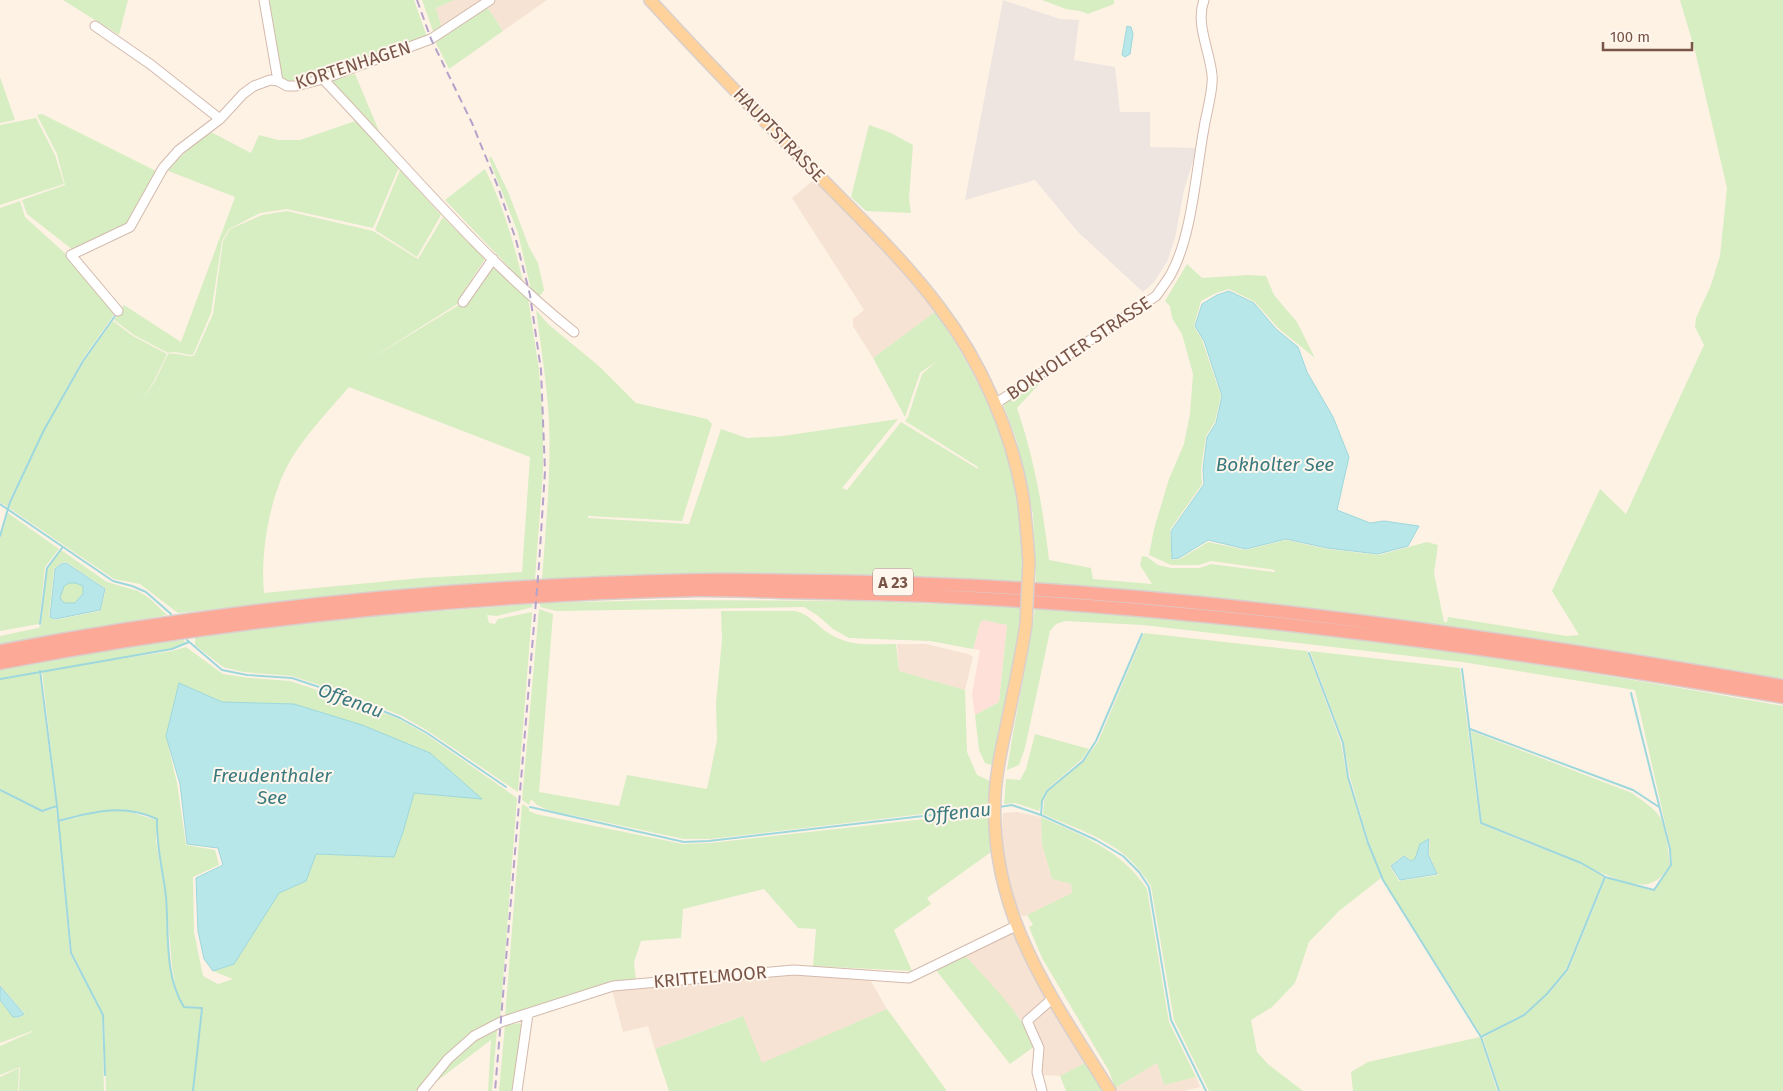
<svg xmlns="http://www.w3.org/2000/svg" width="1783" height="1091" viewBox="0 0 1783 1091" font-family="'Fira Sans',sans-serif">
	<rect width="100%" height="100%" fill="#fef2e5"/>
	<path fill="#f6e3d3" d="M 454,0 L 486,0 L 442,29 L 436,8 Z
		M 493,0 L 547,0 L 503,31 L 486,5 Z
		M 815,179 L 845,209 L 900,270 L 935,312 L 873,358 L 853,326 L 853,319 L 864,310 L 792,198 Z
		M 897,644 L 926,644 L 968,654 L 973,657 L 965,690 L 899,671 Z
		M 1017,812 L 1041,817 L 1042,844 L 1052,879 L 1071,884 L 1072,893 L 1023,917 L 1017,909 L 1010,890 L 1004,859 L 1002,833 L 1003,813 Z
		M 1012,932 L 1026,960 L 1048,996 L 1023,1022 L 964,954 Z
		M 794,972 L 868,976 L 887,1009 L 762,1064 L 742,1016 L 655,1049 L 648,1026 L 623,1032 L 612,990 Z
		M 1050,1004 L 1068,1030 L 1085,1063 L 1060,1076 L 1041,1075 L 1029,1021 Z
		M 1157,1063 L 1164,1085 L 1196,1077 L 1200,1087 L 1185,1091 L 1117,1091 L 1115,1088 Z"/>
	<path fill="#ffe0d8" d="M 983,619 L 1007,625 L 999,702 L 975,715 L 972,694 L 980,650 L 973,649 L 980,623 Z"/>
	<path fill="#eee5e0" d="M 1003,0 L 1060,19 L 1079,20 L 1074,60 L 1115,67 L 1120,112 L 1150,112 L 1150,147 L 1197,148 L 1184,190 L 1175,238 L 1167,262 L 1154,282 L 1143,292 L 1078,232 L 1035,180 L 965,200 Z"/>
	<path fill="#d7edc2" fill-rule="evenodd" d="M 63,0 L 128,0 L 119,35 Z
		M 267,0 L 414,0 L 427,37 L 290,84 L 282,79 Z
		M 422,0 L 454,0 L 436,8 L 442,29 L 434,34 Z
		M 1042,0 L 1114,0 L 1114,4 L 1088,14 L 1080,11 L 1066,9 Z
		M 1680,0 L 1783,0 L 1783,680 L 1567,643 L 1420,623 L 1155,593 L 1036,584 L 1033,515 L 1017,442 L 1003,403 L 1039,379 L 1041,382 L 1017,408 C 1034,458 1043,508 1049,560 L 1091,568 L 1093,579 L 1152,584 L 1140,565 L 1142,556 L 1147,557 L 1158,565 L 1171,568 L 1200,568 L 1211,564 L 1275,572 L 1275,570 L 1211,561 L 1199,565 L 1171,565 L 1149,555 L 1154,529 L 1169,479 L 1184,444 L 1190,414 L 1193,374 L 1182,334 L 1172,318 L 1170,306 L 1165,301 L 1187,264 L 1202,278 L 1248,275 L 1266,276 L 1274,295 L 1297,322 L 1315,358 L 1278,328 L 1255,302 L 1229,289 L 1216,293 L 1201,301 L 1194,326 L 1202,340 L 1221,396 L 1215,422 L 1206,436 L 1201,469 L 1202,484 L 1170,530 L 1172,560 L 1180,559 L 1208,542 L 1246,550 L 1286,540 L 1327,549 L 1379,555 L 1427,542 L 1438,545 L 1434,573 L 1444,622 L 1447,622 L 1448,617 L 1567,636 L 1579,635 L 1552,591 L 1600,489 L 1626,514 L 1704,345 L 1695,327 L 1696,318 L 1711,285 L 1720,256 L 1727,188 L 1695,51 Z
		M 486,5 L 503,31 L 449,69 L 435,41 Z
		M 355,74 L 379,131 L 332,81 Z
		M 0,77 L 15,120 L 0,123 Z
		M 42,114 L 158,172 L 133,221 L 74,251 L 27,214 L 22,200 L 65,185 L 57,154 L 37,115 Z
		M 36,118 L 55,155 L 64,184 L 0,205 L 0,125 Z
		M 358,120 L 400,165 L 373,228 L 287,209 L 260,213 L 229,229 L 222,241 L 211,313 L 193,355 C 184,355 176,350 168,353 L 134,335 L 114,320 L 124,305 L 181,342 L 235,197 L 166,170 L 209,131 L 251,153 L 259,135 L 278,140 L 300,140 Z
		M 869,125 L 889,132 L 913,145 L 909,198 L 911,213 L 866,211 L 851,197 Z
		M 491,156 L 509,194 L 529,247 L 538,263 L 544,290 L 541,295 L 536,296 L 532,294 L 518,233 L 489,159 Z
		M 485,169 C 503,205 514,243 523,282 L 445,200 Z
		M 400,170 L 441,215 L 417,257 L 375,230 Z
		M 20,201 L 25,217 L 68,256 L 115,313 L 82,360 L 44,429 L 9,501 L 8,507 L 0,502 L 0,208 Z
		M 287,211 L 373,231 L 418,259 L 443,217 L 485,259 L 462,294 L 459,303 L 365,362 L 459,305 L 464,306 L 493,265 L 528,298 L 539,370 L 543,420 L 543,471 L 535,579 L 422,587 L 178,613 L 140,584 L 114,579 L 9,508 L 11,502 L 45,430 L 84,361 L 113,321 L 133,336 L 167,354 L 154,381 L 141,402 L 155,381 L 168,354 C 176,352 185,357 194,356 L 213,314 L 223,241 L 230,229 L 262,215 ZM 349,387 L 530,457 L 522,572 L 421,578 L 264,593 C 260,552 270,492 293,456 C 309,431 330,409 349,387 Z
		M 536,310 L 548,324 L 600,367 L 636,403 L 707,419 L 712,424 L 682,521 L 588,516 L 588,518 L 689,524 L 721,429 L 747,438 L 783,436 L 898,419 L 842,488 L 847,490 L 901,422 L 978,469 L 978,467 L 905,421 L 908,417 L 922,374 L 937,361 L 920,373 L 905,417 L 873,358 L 935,312 C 963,352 986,394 1002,440 C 1005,450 1009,459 1012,469 C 1021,505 1023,545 1023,582 L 895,575 L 734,573 L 542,579 C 546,526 551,474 549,421 C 547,384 541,347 536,310 Z
		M 8,513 L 59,549 L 45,567 L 39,624 L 0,631 L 0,538 Z
		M 61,550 L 107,582 L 138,591 L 149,598 L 167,615 L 0,644 L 0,636 L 38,628 L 41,625 L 47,568 ZM 66,562 L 106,589 L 100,611 L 55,620 L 49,617 L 54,569 L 61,563 Z
		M 69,583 L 76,583 L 83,586 L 83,594 L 75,603 L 64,603 L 60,598 L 64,586 Z
		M 662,600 L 862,601 L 1021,607 L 1021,624 L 995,766 L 985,763 L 979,750 L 975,715 L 999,702 L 1007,625 L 983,620 L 980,623 L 973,649 L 930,641 L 849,638 L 833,629 L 817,615 L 804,607 L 556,611 L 540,607 L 540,603 Z
		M 531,604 L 533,607 L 497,616 L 487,615 L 489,623 L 495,624 L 498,619 L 532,612 L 518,792 L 428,731 L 402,716 L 350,695 L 292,676 L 243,672 L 223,667 L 195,645 L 195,638 L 326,620 Z
		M 1035,608 C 1165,618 1294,631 1423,648 C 1544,664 1663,685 1783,706 L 1783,1091 L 1500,1091 L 1483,1038 L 1524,1015 L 1548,995 L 1568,971 L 1606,878 L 1654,891 L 1672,865 L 1671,849 L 1635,690 L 1462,662 L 1143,625 L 1065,621 L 1056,624 L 1050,631 L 1025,748 L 1019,765 L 1007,770 C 1015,716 1028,662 1035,608 Z
		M 539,609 L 553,614 L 539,792 L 619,806 L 627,775 L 707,789 L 717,740 L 716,703 L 722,640 L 721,611 L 795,611 C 810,614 818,627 830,634 C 850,647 873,644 896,644 L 899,671 L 965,690 L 967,752 L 977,775 L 990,781 L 989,803 L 974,808 L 710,839 L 684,839 L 548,810 L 537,805 L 531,799 L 529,805 L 522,800 Z
		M 1144,633 L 1307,651 L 1341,743 L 1347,777 L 1367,843 L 1381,878 L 1339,911 L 1309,942 L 1295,983 L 1272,1007 L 1251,1020 L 1257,1052 L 1269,1065 L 1303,1091 L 1209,1091 L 1174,1020 L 1151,886 C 1144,875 1136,865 1126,856 C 1106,838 1068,825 1043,814 L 1044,801 L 1048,791 L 1084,761 L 1098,742 Z
		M 184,640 L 185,643 L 172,649 L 0,678 L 0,669 L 145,644 Z
		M 186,647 L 223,674 L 250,678 L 290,681 L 348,700 L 399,719 L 427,735 L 517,798 L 500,1020 L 495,1020 L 470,1036 L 416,1091 L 194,1091 L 202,1007 L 184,1006 L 176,991 L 172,967 L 166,895 L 157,841 L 158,819 C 126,803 92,811 59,820 L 42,671 L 172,651 ZM 179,683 L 222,702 L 293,704 L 481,799 L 414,793 L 403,832 L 394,857 L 316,854 L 306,881 L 279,893 L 234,964 L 213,971 L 233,979 L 218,984 L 203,976 L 194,932 L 193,877 L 219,865 L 215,850 L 186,845 L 177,783 L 166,736 Z
		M 1310,651 L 1460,668 L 1480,824 L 1581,864 L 1604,877 L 1566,969 L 1547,994 L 1523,1014 L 1482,1036 L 1383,879 L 1369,843 L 1350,777 L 1344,743 ZM 1430,839 L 1429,854 L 1438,875 L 1399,881 L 1390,866 L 1404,855 L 1412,861 L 1415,859 L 1420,844 Z
		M 39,672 L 56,806 L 42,810 L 0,789 L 0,679 Z
		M 1471,731 L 1632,793 C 1641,800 1653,807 1660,817 C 1665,826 1669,853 1670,865 C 1664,874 1659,881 1648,884 C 1627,888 1584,864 1564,856 C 1537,844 1510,833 1482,823 Z
		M 1035,734 L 1089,749 L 1082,759 L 1045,791 L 1039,811 L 1015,803 L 1004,804 L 1006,779 L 1020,780 L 1026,769 Z
		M 0,791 L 42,812 L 56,808 L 70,954 L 102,1015 L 104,1091 L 19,1091 L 20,1067 L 0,1075 L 0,1046 L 32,1032 L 32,1031 L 0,1043 L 0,1001 L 13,1017 L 19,1018 L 25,1014 L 0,985 Z
		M 522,804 L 529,808 L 529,811 L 536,814 L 683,844 L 710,843 L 979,813 L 988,819 L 991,852 L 927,898 L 931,904 L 894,930 L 912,971 L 813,966 L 816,929 L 798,928 L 764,889 L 683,909 L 681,938 L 641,941 L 634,962 L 636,981 L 505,1018 Z
		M 105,810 L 127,811 L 156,820 L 156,841 L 165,895 L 170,967 L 175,991 L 184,1007 L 201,1008 L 193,1091 L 106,1091 L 104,1015 L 72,953 L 59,822 Z
		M 1041,817 C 1082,836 1122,850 1147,889 L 1169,1022 L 1196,1077 L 1164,1085 L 1157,1063 L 1115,1088 L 1109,1071 L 1042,958 L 1029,927 L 1033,925 L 1027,915 L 1072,893 L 1071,884 L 1052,879 L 1042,844 Z
		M 964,954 C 989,983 1019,1010 1035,1046 L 1010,1064 L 935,969 Z
		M 887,1009 L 947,1091 L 669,1091 L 655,1049 L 743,1016 L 762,1063 Z
		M 520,1023 L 524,1029 L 515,1091 L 499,1091 L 505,1025 Z
		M 497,1029 L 492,1091 L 488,1091 L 491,1040 L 433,1084 L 436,1077 L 476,1040 Z
		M 1480,1037 L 1497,1091 L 1353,1091 L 1351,1072 L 1368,1062 Z
		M 1085,1063 L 1103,1091 L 1066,1091 L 1060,1076 Z
		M 19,1068 L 18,1091 L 0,1091 L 0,1077 Z"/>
	<path fill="#b8e7e9" stroke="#9dd8dc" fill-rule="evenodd" d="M 1127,26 L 1131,27 L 1133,34 L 1130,54 L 1125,57 L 1122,55 Z
		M 1229,291 L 1254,303 L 1276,329 L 1298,347 L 1307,372 L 1333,417 L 1349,457 L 1337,510 L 1370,523 L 1384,521 L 1419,526 L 1408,546 L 1378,554 L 1327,548 L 1286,539 L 1246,549 L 1208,540 L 1179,558 L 1172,559 L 1171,531 L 1204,484 L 1203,469 L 1207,437 L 1216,423 L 1222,396 L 1204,341 L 1195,326 L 1202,304 L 1217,295 Z
		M 66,563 L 105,589 L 100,610 L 55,619 L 50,617 L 55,569 L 61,564 ZM 69,583 L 76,583 L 83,586 L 83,594 L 75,603 L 64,603 L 60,598 L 64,586 Z
		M 179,683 L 222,702 L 294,704 L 362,725 L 430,753 L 482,799 L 414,793 L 403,832 L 394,857 L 316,854 L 306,881 L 279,893 L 234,964 L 213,971 L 204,959 L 198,931 L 196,878 L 223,865 L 218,848 L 187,844 L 180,784 L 166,736 Z
		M 1429,839 L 1428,854 L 1437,874 L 1400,880 L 1391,866 L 1404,856 L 1411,861 L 1415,859 L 1420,844 Z
		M 0,986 L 24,1014 L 19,1017 L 13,1017 L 0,1000 Z"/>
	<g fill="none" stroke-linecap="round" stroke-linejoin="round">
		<path stroke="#9dd8dc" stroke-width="2" d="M 0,504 L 113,581 L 132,586 L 146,592 L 171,614
			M 0,536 L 10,502 L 44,430 L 83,361 L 115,316
			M 40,624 L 47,568 L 62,548
			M 187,640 L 222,670 L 247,675 L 292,678 L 349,697 L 400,718 L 427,733 L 506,787
			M 1309,653 L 1343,743 L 1348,777 L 1368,843 L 1383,880 L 1481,1037 L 1499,1091
			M 1462,669 L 1481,823 L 1581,863 L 1604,876
			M 40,671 L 57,806 L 71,953 L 103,1015 L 105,1075
			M 0,679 L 172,649 L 189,642
			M 1470,729 L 1633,790 L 1659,807
			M 0,790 L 42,811 L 57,806
			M 530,807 L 684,842 L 709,841 L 992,808
			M 999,807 L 1012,805 L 1041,815 L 1096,840 L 1123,856 L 1139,872 L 1149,887 L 1171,1020 L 1206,1091
			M 1041,815 L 1042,801 L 1047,791 L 1083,761 L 1096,741 L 1142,634
			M 58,821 C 92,812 123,803 157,819 C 156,847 163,870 166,897 C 169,932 164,976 184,1007 L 202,1008 L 193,1091
			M 1481,1037 L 1524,1015 L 1547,994 L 1567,970 L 1605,877 L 1654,890 L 1671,865 L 1670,849 L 1631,693"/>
		<defs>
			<path id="minor" d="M 264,0 L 278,81
				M 95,26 L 150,64 L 220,119
				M 323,79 C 405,165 481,258 574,332
				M 463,302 L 493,259
				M 118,311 L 71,255 L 130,227 L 163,168 L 179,150 L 220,119 L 243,94 L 254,86 L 270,80 L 278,81 L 287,86 L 296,86 L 323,79 L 431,39 L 490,0
				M 995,404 L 1156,296 C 1161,289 1167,281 1171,274 C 1192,236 1196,171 1204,128 C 1206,114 1214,88 1212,75 C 1210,51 1195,24 1204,0
				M 422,1091 L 448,1059 L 474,1036 L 501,1022 L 613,986 L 794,970 L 909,978 L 1016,926
				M 517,1091 L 528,1014
				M 1042,1091 L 1037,1072 L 1039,1048 L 1027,1021 L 1053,998"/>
			<path id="major" d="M 650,0 C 705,60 762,119 820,177 C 861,219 905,261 940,308 C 981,362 1011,430 1023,497 C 1026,518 1027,539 1029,561
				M 1026,624 C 1021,659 1013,693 1006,728 C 1001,750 996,773 995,796 C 989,913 1051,996 1110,1091"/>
			<path id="highway" d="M 0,651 C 231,607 464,585 699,580 C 741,579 783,581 825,581 C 1146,585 1467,631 1783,686
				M 0,663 C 231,619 464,595 699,590 C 726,590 753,591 780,592 C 837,593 894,594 951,597 C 1230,611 1508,649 1783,697"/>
		</defs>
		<use href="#minor" stroke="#d3baad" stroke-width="11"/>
		<use href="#major" stroke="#d9cfcc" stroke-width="14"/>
		<use href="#highway" stroke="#d9cfcc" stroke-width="15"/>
		<use href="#minor" stroke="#fff" stroke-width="9"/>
		<use href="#major" stroke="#ffd19b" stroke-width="11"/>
		<use href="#highway" stroke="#fca998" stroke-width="12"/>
		<path stroke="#b3a2c9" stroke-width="2" stroke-dasharray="8 5" stroke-linecap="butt" d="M 417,0 L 431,39 L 472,123 L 498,187 L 516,240 L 530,295 L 541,370 L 545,471 L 539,565 L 495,1091"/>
		<defs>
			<path id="major-bridge" d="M 1026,624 L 1029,561"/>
		</defs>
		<use href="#major-bridge" stroke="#d9cfcc" stroke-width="14" stroke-linecap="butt"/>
		<use href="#major-bridge" stroke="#ffd19b" stroke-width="11"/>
	</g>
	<g text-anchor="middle" stroke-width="4" stroke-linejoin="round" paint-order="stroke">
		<rect fill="#fff6ed" stroke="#a1857a" stroke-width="1" x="873" y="568.5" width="40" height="27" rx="4"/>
		<g font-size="16" font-weight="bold" fill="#795548">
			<text x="893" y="588">A 23</text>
		</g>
		<g font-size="18" fill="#795548" stroke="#fff6ed">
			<text transform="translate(353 65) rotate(-18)" y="6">KORTENHAGEN</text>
			<text transform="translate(779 135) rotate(46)" y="6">HAUPTSTRASSE</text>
			<text transform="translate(1079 348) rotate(-34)" y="6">BOKHOLTER STRASSE</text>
			<text transform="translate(710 977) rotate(-5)" y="6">KRITTELMOOR</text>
		</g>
		<g font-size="19" font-style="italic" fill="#3a7a7f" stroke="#fff6ed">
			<text x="1275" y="471">Bokholter See</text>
			<text transform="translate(351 700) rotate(20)" y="7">Offenau</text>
			<text x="272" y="782">Freudenthaler<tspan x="272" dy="22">See</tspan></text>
			<text transform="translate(957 812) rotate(-6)" y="7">Offenau</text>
		</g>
	</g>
	<path d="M1603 42v8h89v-8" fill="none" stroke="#795548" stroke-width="2.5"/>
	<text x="1610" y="42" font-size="15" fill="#795548" stroke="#fff6ed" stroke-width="4" paint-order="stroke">100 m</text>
</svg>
